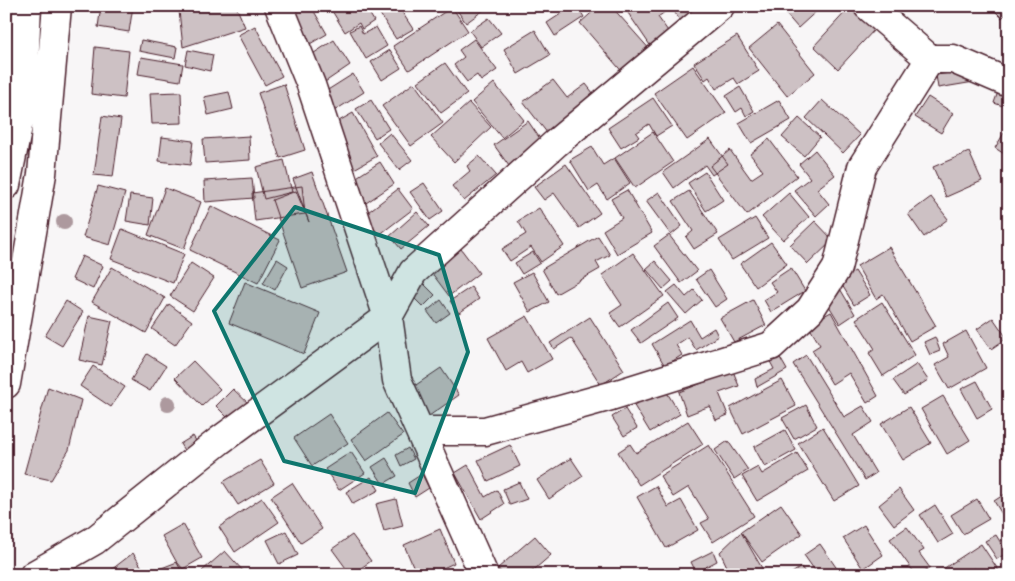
<svg xmlns="http://www.w3.org/2000/svg" width="1015" height="581" viewBox="0 0 1015 581" font-family="'Architects Daughter',sans-serif">
	<rect width="100%" height="100%" fill="#f8f6f7"/>
	<filter id="ink" filterUnits="userSpaceOnUse"><feTurbulence type="fractalNoise" baseFrequency=".02" numOctaves="2"/><feDisplacementMap in="SourceGraphic" scale="10" xChannelSelector="R" yChannelSelector="G"/><feConvolveMatrix kernelMatrix="1 2 1 2 8 2 1 2 1" color-interpolation-filters="sRGB"/></filter>
	<g filter="url(#ink)">
		<path fill="#cdc1c4" stroke="#4a1f2b" d="M 101,6 L 133,6 L 129,32 L 98,27 Z
			M 195,6 L 236,6 L 245,27 L 183,47 L 179,11 Z
			M 293,6 L 311,6 L 327,34 L 296,52 Z
			M 329,6 L 365,6 L 374,21 L 362,29 L 359,23 L 345,32 Z
			M 393,6 L 398,6 L 413,29 L 396,39 L 380,14 Z
			M 454,6 L 489,6 L 466,23 Z
			M 573,6 L 577,6 L 584,17 L 555,36 L 547,23 Z
			M 599,6 L 611,6 L 652,52 L 625,75 L 580,23 Z
			M 663,6 L 666,11 L 658,17 L 675,41 L 656,54 L 624,7 Z
			M 676,6 L 710,6 L 682,24 L 672,8 Z
			M 779,6 L 822,6 L 798,28 Z
			M 990,6 L 1009,6 L 1009,11 L 1002,18 Z
			M 452,7 L 468,31 L 409,70 L 393,46 Z
			M 850,7 L 874,30 L 838,69 L 814,46 Z
			M 489,18 L 501,33 L 481,47 L 470,31 Z
			M 777,25 L 815,73 L 787,96 L 749,48 Z
			M 255,26 L 282,76 L 265,85 L 238,35 Z
			M 359,26 L 363,34 L 376,27 L 387,46 L 366,59 L 350,31 Z
			M 535,30 L 550,55 L 518,74 L 504,49 Z
			M 737,36 L 759,71 L 738,84 L 734,78 L 716,89 L 709,77 L 705,80 L 694,63 Z
			M 474,39 L 497,70 L 481,81 L 477,75 L 467,82 L 454,65 L 464,57 L 459,50 Z
			M 141,40 L 177,47 L 175,58 L 139,51 Z
			M 334,40 L 350,65 L 325,82 L 308,57 Z
			M 95,47 L 129,51 L 124,98 L 91,94 Z
			M 188,50 L 213,55 L 210,71 L 185,65 Z
			M 390,50 L 401,68 L 382,80 L 371,62 Z
			M 141,57 L 183,64 L 180,81 L 138,74 Z
			M 445,63 L 467,94 L 441,113 L 418,82 Z
			M 693,66 L 726,113 L 687,140 L 654,93 Z
			M 972,70 L 974,82 L 938,88 L 936,75 Z
			M 353,74 L 364,92 L 334,111 L 323,93 Z
			M 553,80 L 567,98 L 586,84 L 597,98 L 548,134 L 523,102 Z
			M 414,83 L 443,123 L 411,146 L 382,106 Z
			M 494,83 L 524,120 L 502,138 L 472,102 Z
			M 284,84 L 305,150 L 280,158 L 258,93 Z
			M 740,87 L 754,111 L 746,116 L 742,108 L 736,112 L 726,96 Z
			M 999,89 L 1009,92 L 1009,108 L 994,103 Z
			M 181,92 L 182,123 L 152,124 L 150,93 Z
			M 229,92 L 233,109 L 208,115 L 204,97 Z
			M 928,97 L 953,113 L 941,133 L 915,117 Z
			M 653,98 L 672,126 L 656,136 L 649,124 L 636,133 L 639,137 L 621,148 L 608,128 Z
			M 371,100 L 389,129 L 375,138 L 356,109 Z
			M 779,100 L 791,120 L 751,143 L 739,123 Z
			M 822,100 L 860,135 L 843,153 L 806,118 Z
			M 469,103 L 491,127 L 454,162 L 431,137 Z
			M 353,113 L 377,156 L 347,173 L 323,130 Z
			M 102,116 L 121,119 L 113,177 L 94,175 Z
			M 799,118 L 820,137 L 804,156 L 782,137 Z
			M 528,121 L 543,143 L 509,166 L 494,145 Z
			M 653,132 L 673,162 L 635,188 L 615,158 Z
			M 390,133 L 412,160 L 399,170 L 378,143 Z
			M 1004,133 L 1009,136 L 1009,157 L 995,148 Z
			M 249,136 L 250,160 L 205,163 L 203,139 Z
			M 162,137 L 193,141 L 190,165 L 159,161 Z
			M 710,139 L 728,164 L 712,175 L 705,165 L 674,188 L 663,172 Z
			M 769,139 L 797,176 L 747,215 L 710,166 L 730,150 L 751,179 L 763,171 L 750,154 Z
			M 592,147 L 603,165 L 614,158 L 630,183 L 607,199 L 598,185 L 589,191 L 570,160 Z
			M 815,150 L 835,175 L 817,189 L 829,204 L 816,216 L 794,190 L 810,178 L 799,164 Z
			M 969,152 L 982,181 L 946,197 L 933,167 Z
			M 479,156 L 496,175 L 464,201 L 452,186 L 470,171 L 467,166 Z
			M 284,160 L 292,192 L 264,199 L 256,167 Z
			M 380,162 L 394,184 L 366,203 L 352,180 Z
			M 566,164 L 600,213 L 579,228 L 554,193 L 544,200 L 534,187 Z
			M 312,172 L 347,272 L 302,288 L 272,200 L 296,191 L 309,222 L 293,179 Z
			M 705,172 L 723,200 L 706,211 L 688,183 Z
			M 252,178 L 254,198 L 205,202 L 204,181 Z
			M 424,183 L 443,211 L 430,220 L 410,192 Z
			M 98,186 L 125,193 L 110,245 L 83,237 Z
			M 302,186 L 305,214 L 255,221 L 252,193 Z
			M 165,188 L 201,202 L 184,249 L 148,235 Z
			M 398,189 L 413,209 L 379,235 L 364,215 Z
			M 627,190 L 652,233 L 617,254 L 603,230 L 622,218 L 611,199 Z
			M 689,191 L 718,234 L 694,249 L 686,237 L 693,231 L 673,201 Z
			M 659,192 L 682,226 L 671,235 L 646,201 Z
			M 789,193 L 809,217 L 783,240 L 762,217 Z
			M 130,195 L 153,198 L 150,225 L 126,221 Z
			M 931,197 L 948,219 L 924,237 L 908,214 Z
			M 211,206 L 280,240 L 258,283 L 190,250 Z
			M 539,208 L 564,246 L 541,262 L 531,247 L 510,261 L 502,249 L 526,234 L 518,221 Z
			M 417,212 L 429,226 L 401,249 L 390,236 Z
			M 755,218 L 768,238 L 732,260 L 719,240 Z
			M 815,221 L 833,240 L 808,264 L 790,245 Z
			M 122,229 L 184,254 L 173,283 L 111,259 Z
			M 669,235 L 697,271 L 681,283 L 654,246 Z
			M 598,236 L 610,255 L 596,262 L 600,269 L 556,294 L 542,269 Z
			M 771,242 L 787,264 L 756,287 L 740,264 Z
			M 889,247 L 936,326 L 910,341 L 883,294 L 876,299 L 857,266 Z
			M 461,249 L 479,273 L 449,296 L 431,272 Z
			M 533,252 L 540,263 L 522,274 L 515,263 Z
			M 633,253 L 664,296 L 620,327 L 610,313 L 622,305 L 602,275 Z
			M 82,256 L 103,266 L 93,289 L 72,279 Z
			M 277,259 L 288,266 L 275,290 L 263,283 Z
			M 655,261 L 672,281 L 663,289 L 646,269 Z
			M 191,263 L 214,278 L 193,311 L 170,296 Z
			M 112,267 L 165,298 L 146,333 L 92,302 Z
			M 791,268 L 805,291 L 771,312 L 764,300 L 777,292 L 770,282 Z
			M 709,270 L 727,299 L 715,307 L 696,279 Z
			M 855,271 L 870,295 L 854,305 L 839,280 Z
			M 532,272 L 549,302 L 530,312 L 513,282 Z
			M 245,282 L 320,313 L 304,354 L 229,323 Z
			M 423,283 L 435,295 L 423,307 L 411,295 Z
			M 676,285 L 686,297 L 694,290 L 702,300 L 686,314 L 667,292 Z
			M 471,287 L 479,299 L 459,313 L 450,301 Z
			M 839,287 L 855,314 L 840,324 L 823,296 Z
			M 441,300 L 450,313 L 436,323 L 427,311 Z
			M 753,300 L 766,325 L 734,342 L 720,318 Z
			M 66,301 L 83,312 L 62,346 L 45,336 Z
			M 882,302 L 915,355 L 883,376 L 869,353 L 875,349 L 856,319 Z
			M 668,303 L 678,318 L 641,343 L 631,330 Z
			M 169,304 L 192,321 L 175,345 L 152,329 Z
			M 831,312 L 878,396 L 867,403 L 849,373 L 832,384 L 812,350 L 820,345 L 808,325 Z
			M 89,316 L 112,321 L 102,365 L 79,360 Z
			M 527,316 L 552,359 L 527,373 L 521,362 L 506,371 L 488,338 Z
			M 590,317 L 624,370 L 601,385 L 571,338 L 554,349 L 550,343 Z
			M 993,318 L 1007,338 L 991,349 L 977,329 Z
			M 690,320 L 700,337 L 714,328 L 718,336 L 696,350 L 688,337 L 676,345 L 682,355 L 665,366 L 652,344 Z
			M 966,331 L 986,368 L 949,389 L 935,365 L 949,357 L 943,344 Z
			M 935,337 L 940,351 L 930,355 L 924,342 Z
			M 775,349 L 787,370 L 757,387 L 755,379 L 774,369 L 766,354 Z
			M 147,354 L 166,366 L 150,391 L 131,380 Z
			M 806,355 L 844,417 L 863,406 L 873,422 L 853,435 L 876,473 L 865,480 L 793,364 Z
			M 193,361 L 220,389 L 202,406 L 175,378 Z
			M 917,364 L 928,380 L 904,395 L 893,380 Z
			M 93,366 L 125,387 L 111,407 L 80,386 Z
			M 441,368 L 459,395 L 429,416 L 410,389 Z
			M 733,371 L 739,386 L 719,393 L 728,415 L 716,420 L 710,406 L 687,415 L 679,392 Z
			M 782,380 L 796,406 L 743,434 L 730,408 Z
			M 977,381 L 992,409 L 977,418 L 961,389 Z
			M 663,386 L 680,414 L 650,432 L 633,404 Z
			M 48,387 L 81,400 L 69,450 L 51,480 L 24,474 Z
			M 233,389 L 248,403 L 231,421 L 216,406 Z
			M 943,396 L 970,440 L 947,454 L 921,409 Z
			M 806,405 L 817,426 L 794,439 L 782,418 Z
			M 909,407 L 931,443 L 903,460 L 881,424 Z
			M 625,409 L 637,428 L 624,436 L 612,417 Z
			M 387,413 L 403,435 L 366,461 L 351,439 Z
			M 329,414 L 348,443 L 312,466 L 294,438 Z
			M 688,421 L 703,444 L 639,485 L 618,452 L 630,444 L 636,453 Z
			M 823,427 L 859,486 L 834,501 L 798,443 Z
			M 785,430 L 796,450 L 765,467 L 754,447 Z
			M 193,436 L 200,447 L 187,455 L 180,444 Z
			M 728,441 L 748,470 L 734,479 L 715,450 Z
			M 510,445 L 520,466 L 488,481 L 478,460 Z
			M 709,445 L 754,516 L 713,542 L 701,523 L 709,519 L 689,487 L 673,497 L 660,476 Z
			M 408,448 L 414,459 L 401,466 L 396,455 Z
			M 351,452 L 365,473 L 339,490 L 325,469 Z
			M 797,453 L 808,471 L 757,501 L 742,476 L 758,467 L 762,474 Z
			M 386,458 L 397,476 L 383,484 L 372,467 Z
			M 571,458 L 583,476 L 549,499 L 537,480 Z
			M 260,460 L 274,483 L 238,505 L 223,482 Z
			M 468,465 L 485,497 L 497,490 L 504,504 L 481,519 L 455,473 Z
			M 422,474 L 429,488 L 415,497 L 408,483 Z
			M 371,477 L 379,490 L 353,504 L 346,492 Z
			M 519,482 L 527,499 L 510,505 L 503,489 Z
			M 292,483 L 322,529 L 301,543 L 271,497 Z
			M 656,486 L 668,507 L 681,500 L 698,530 L 666,548 L 637,497 Z
			M 899,489 L 914,510 L 894,525 L 879,505 Z
			M 1008,492 L 1009,494 L 1008,524 L 994,501 Z
			M 262,498 L 279,522 L 235,552 L 219,527 Z
			M 396,499 L 403,526 L 384,531 L 376,504 Z
			M 977,499 L 989,519 L 963,534 L 951,515 Z
			M 781,504 L 802,534 L 762,562 L 741,532 Z
			M 935,505 L 953,534 L 938,543 L 920,515 Z
			M 183,524 L 202,558 L 181,570 L 162,536 Z
			M 864,525 L 883,555 L 863,569 L 843,538 Z
			M 907,527 L 924,550 L 919,553 L 930,568 L 920,575 L 916,575 L 890,539 Z
			M 440,529 L 454,563 L 428,575 L 417,575 L 404,545 Z
			M 286,531 L 298,555 L 279,564 L 267,540 Z
			M 741,532 L 766,575 L 731,575 L 720,552 Z
			M 352,535 L 371,561 L 351,575 L 332,549 Z
			M 996,535 L 1007,553 L 997,559 L 985,541 Z
			M 535,536 L 551,555 L 528,575 L 503,575 L 498,568 Z
			M 820,544 L 840,573 L 846,570 L 849,575 L 818,575 L 804,555 Z
			M 981,544 L 999,571 L 993,575 L 978,575 L 974,568 L 963,575 L 948,575 L 943,569 Z
			M 225,551 L 244,572 L 241,575 L 206,575 L 202,571 Z
			M 713,551 L 717,561 L 696,572 L 691,562 Z
			M 133,553 L 146,574 L 115,575 L 111,570 Z
			M 177,562 L 188,575 L 156,575 L 154,571 Z
			M 801,567 L 807,575 L 789,575 Z"/>
		<g fill="none" stroke-linecap="round" stroke-linejoin="round">
			<defs>
				<path id="minor" d="M 279,6 L 311,85 L 388,317 L 397,380 L 484,575
					M 868,6 L 930,59 L 953,59 L 1009,83
					M 421,431 L 485,431 L 611,396 L 771,346 L 810,310 L 837,268 L 862,167 L 930,59
					M 34,575 L 95,540 L 219,441 L 388,317 L 413,272 L 556,143 L 720,6"/>
				<path id="secondary" d="M 6,185 L 22,106 L 27,6
					M 6,384 L 42,174 L 57,6"/>
			</defs>
			<use href="#minor" stroke="#4a1f2b" stroke-width="31"/>
			<use href="#secondary" stroke="#4a1f2b" stroke-width="31"/>
			<use href="#minor" stroke="#fff" stroke-width="28"/>
			<use href="#secondary" stroke="#fff" stroke-width="28"/>
		</g>
		<g fill="#ad999e">
			<circle cx="64" cy="222" r="8"/>
			<circle cx="168" cy="404" r="8"/>
		</g>
	</g>
	<path fill="#0f766e" fill-opacity="0.2" stroke="#0f766e" stroke-width="4" stroke-linejoin="round" d="M 295,207 L 439,255 L 468,352 L 415,493 L 284,461 L 214,311 Z"/>
	<rect width="1015" height="581" fill="none" stroke="#fff" stroke-width="25"/>
	<rect x="12" y="12" width="990" height="556" fill="none" stroke="#4a1f2b" stroke-width="2" filter="url(#ink)"/>
</svg>
